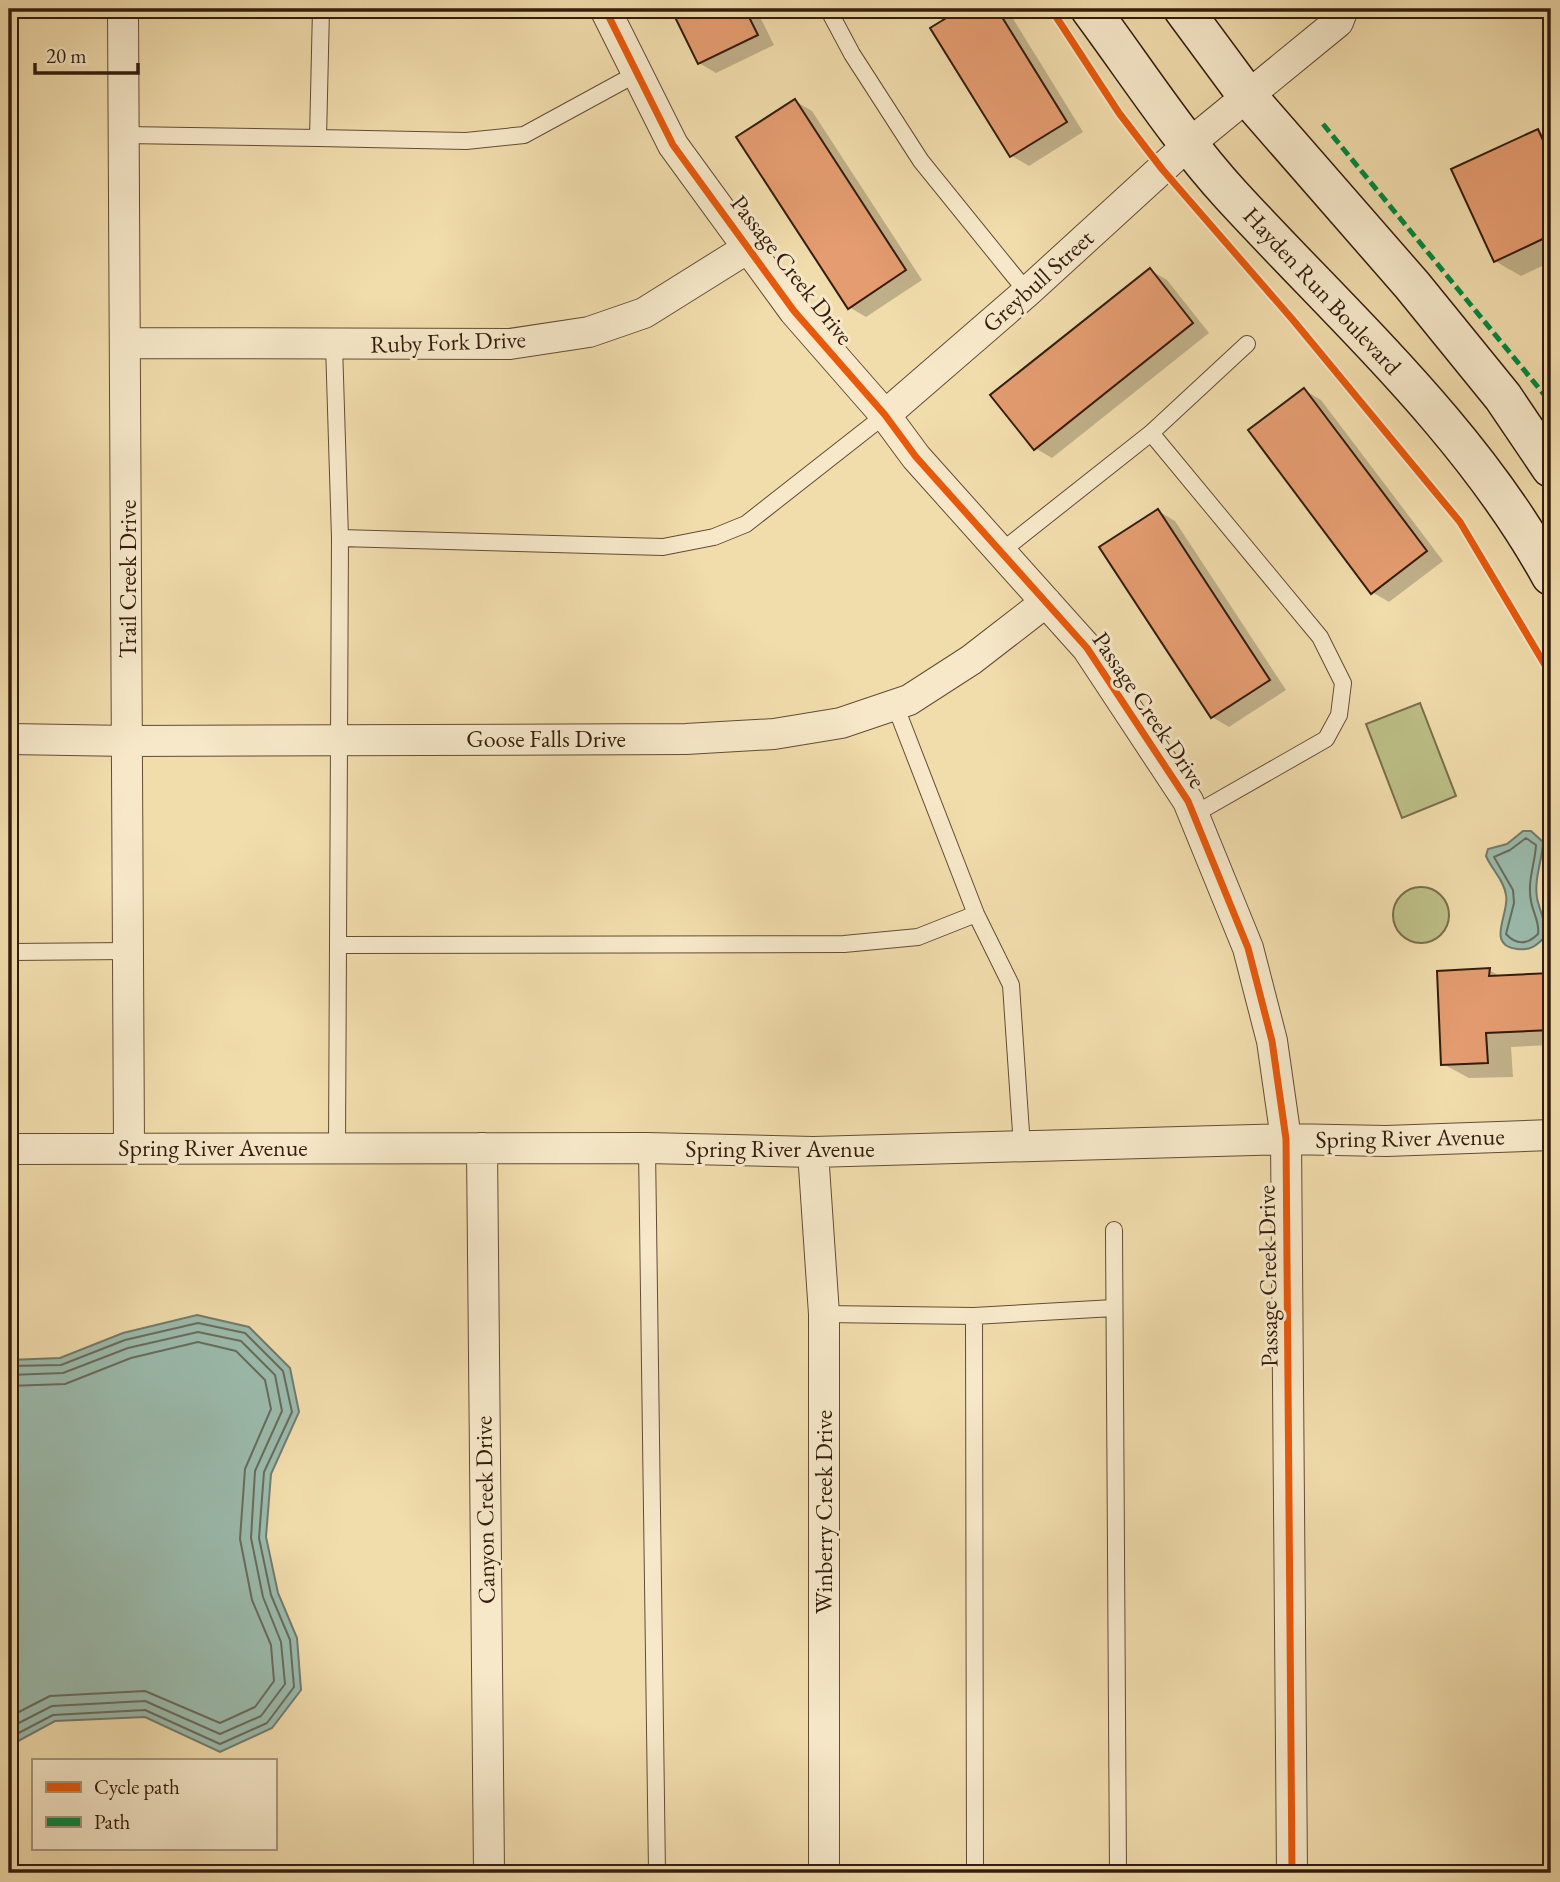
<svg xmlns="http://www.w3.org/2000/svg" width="1560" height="1882" viewBox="0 0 1560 1882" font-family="'EB Garamond',serif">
	<rect width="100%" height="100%" fill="#f1dcac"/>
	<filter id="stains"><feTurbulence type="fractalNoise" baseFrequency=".00286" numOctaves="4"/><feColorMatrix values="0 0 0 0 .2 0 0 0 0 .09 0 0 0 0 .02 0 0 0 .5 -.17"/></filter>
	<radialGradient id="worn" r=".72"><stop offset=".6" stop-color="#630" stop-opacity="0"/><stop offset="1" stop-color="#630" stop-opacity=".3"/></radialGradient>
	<path fill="#bdbf87" stroke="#786e4a" stroke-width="2" d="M 1420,703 L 1456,796 L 1402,818 L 1366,724 Z
		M1393 915a28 28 0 1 1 56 0a28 28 0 1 1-56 0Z"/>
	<path fill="#9bbbad" stroke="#727b6d" stroke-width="2" d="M 1523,831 L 1531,831 L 1543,842 C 1542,862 1534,878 1537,898 C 1540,912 1546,922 1546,936 C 1537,945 1531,951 1517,949 C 1485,945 1510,913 1506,895 C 1504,880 1492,870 1486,856 L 1488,849 L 1507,844 Z
		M 197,1315 L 249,1327 L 290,1368 L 299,1412 L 271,1474 L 266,1537 L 278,1593 L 297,1638 L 301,1690 L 272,1728 L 220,1752 L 145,1717 L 55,1721 L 9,1746 L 9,1360 L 60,1358 L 123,1333 Z"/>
	<path fill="#0003" d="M 673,9 L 756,9 L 774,45 L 716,73 L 699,63 Z
		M 964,9 L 1007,9 L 1083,132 L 1029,166 L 1012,156 L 933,28 Z
		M 795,101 L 812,111 L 922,280 L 866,317 L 849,307 Z
		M 1538,131 L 1551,139 L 1551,262 L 1521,276 L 1495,261 Z
		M 1150,270 L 1167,280 L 1209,333 L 1052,458 L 1035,448 Z
		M 1304,390 L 1321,400 L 1443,561 L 1389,602 L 1372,592 Z
		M 1158,511 L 1175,521 L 1286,690 L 1229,727 L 1212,717 Z
		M 1489,970 L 1501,977 L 1551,975 L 1551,1045 L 1511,1047 L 1513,1077 L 1469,1078 L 1443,1064 Z"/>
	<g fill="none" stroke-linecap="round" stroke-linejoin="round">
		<path stroke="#686c5d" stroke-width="2" d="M 1526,838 L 1536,845 C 1535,864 1527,881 1531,901 C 1533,913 1540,923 1538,934 C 1527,945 1516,945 1506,934 L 1514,903 L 1513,890 L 1494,857 L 1510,850 Z
			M 9,1366 L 61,1365 L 125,1340 L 198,1323 L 245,1333 L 283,1371 L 292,1412 L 264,1472 L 259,1538 L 271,1595 L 290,1640 L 294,1687 L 267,1723 L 220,1744 L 145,1710 L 53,1715 L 9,1738
			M 9,1375 L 63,1373 L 128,1348 L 198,1332 L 241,1341 L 275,1375 L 282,1411 L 255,1471 L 251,1538 L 263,1597 L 281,1642 L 285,1684 L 261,1716 L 220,1734 L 145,1701 L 52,1706 L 9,1728
			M 9,1386 L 65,1384 L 131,1358 L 198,1342 L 236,1351 L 265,1380 L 271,1409 L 245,1469 L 240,1539 L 252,1600 L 271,1645 L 274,1681 L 255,1707 L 220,1723 L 145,1691 L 50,1696 L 9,1717"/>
	</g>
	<path fill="#e49c70" stroke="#341c0d" stroke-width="2" d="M 671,9 L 745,9 L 758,35 L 698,64 Z
		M 961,9 L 997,9 L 1067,122 L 1010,157 L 930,28 Z
		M 795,99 L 906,270 L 848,309 L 736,137 Z
		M 1538,129 L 1551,158 L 1551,235 L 1494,262 L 1451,169 Z
		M 1150,268 L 1193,323 L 1034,450 L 990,395 Z
		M 1304,388 L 1427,551 L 1371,594 L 1248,430 Z
		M 1158,509 L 1270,680 L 1211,718 L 1099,547 Z
		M 1490,968 L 1489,976 L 1551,973 L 1551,1030 L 1486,1033 L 1488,1063 L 1441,1065 L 1437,971 Z"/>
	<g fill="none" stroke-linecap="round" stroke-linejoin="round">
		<defs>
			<path id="lane" d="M 828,9 L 852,54 L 921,161 L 1027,292
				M 124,135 L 318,138 L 321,9
				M 318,138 L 466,141 L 524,135 L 636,74
				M 334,345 L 340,538 L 337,1147
				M 1151,433 L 1320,637 L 1343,683 L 1339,715 L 1326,739 L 1193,815
				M 340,538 L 663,547 L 714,537 L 746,524 L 885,415
				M 1003,550 L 1151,433 L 1247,344
				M 895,705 L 976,914 L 1011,985 L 1022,1147
				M 338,945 L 844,944 L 918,937 L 976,914
				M 9,952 L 129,951
				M 647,1148 L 657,1873
				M 1114,1230 L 1118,1873
				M 824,1314 L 974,1316 L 1114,1308
				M 974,1316 L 975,1873"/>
			<path id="street" d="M 123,9 L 129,1148
				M 605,9 L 673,145 L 794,311 L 885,415 L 916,457 L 1087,648 L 1188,801 L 1248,948 L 1272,1041 L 1286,1139 L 1292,1873
				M 126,343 L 510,344 L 589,332 L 644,313 L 748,248
				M 885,415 L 1027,292 L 1189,144 L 1338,22 L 1343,9
				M 9,739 L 129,741 L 686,739 L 774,734 L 841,723 L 909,700 L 971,660 L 1046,602
				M 482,1148 L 489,1873
				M 9,1149 L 647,1148 L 813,1152 L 1286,1139 L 1386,1141 L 1551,1135
				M 813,1152 L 824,1314 L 824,1873"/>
			<path id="secondary" d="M 1090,9 C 1136,71 1179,138 1231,195 C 1343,317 1470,429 1551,576
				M 1183,9 L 1248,97 L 1412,285 L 1503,397 L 1551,468"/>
		</defs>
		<use href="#lane" stroke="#634c35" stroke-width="18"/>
		<use href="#street" stroke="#634c35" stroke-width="32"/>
		<use href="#secondary" stroke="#341c0d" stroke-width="41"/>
		<use href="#lane" stroke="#f6e8c9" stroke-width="16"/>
		<use href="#street" stroke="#f6e8c9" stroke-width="30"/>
		<use href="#secondary" stroke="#f6e8c9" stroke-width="38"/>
		<path stroke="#00873e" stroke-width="5" stroke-dasharray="10 5" stroke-linecap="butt" d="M 1323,124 L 1551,403"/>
		<defs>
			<path id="cycleway" d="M 605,9 L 673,145 L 794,311 L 885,415 L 916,457 L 1087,648 L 1188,801 L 1248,948 L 1272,1041 L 1286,1139 L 1292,1873
				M 1051,9 L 1119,113 L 1162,169 L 1293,320 L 1460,522 L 1551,675"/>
		</defs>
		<use href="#cycleway" stroke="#f6e8c9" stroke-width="11"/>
		<use href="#cycleway" stroke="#e8590c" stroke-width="7"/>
	</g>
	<g text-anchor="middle" stroke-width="6" stroke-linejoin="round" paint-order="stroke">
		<g font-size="24" fill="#341c0d" stroke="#f6e8c9">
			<text transform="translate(792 270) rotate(52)" y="8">Passage Creek Drive</text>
			<text transform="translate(1038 281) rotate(-42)" y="8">Greybull Street</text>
			<text transform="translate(1322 291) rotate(47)" y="8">Hayden Run Boulevard</text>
			<text transform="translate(448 342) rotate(-2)" y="8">Ruby Fork Drive</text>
			<text transform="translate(128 579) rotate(-90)" y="8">Trail Creek Drive</text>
			<text transform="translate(1149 710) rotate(56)" y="8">Passage Creek Drive</text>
			<text x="546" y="747">Goose Falls Drive</text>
			<text transform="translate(1410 1138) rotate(-1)" y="8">Spring River Avenue</text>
			<text x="213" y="1156">Spring River Avenue</text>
			<text x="780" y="1157">Spring River Avenue</text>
			<text transform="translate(1268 1276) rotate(-91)" y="8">Passage Creek Drive</text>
			<text transform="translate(485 1510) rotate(-91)" y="8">Canyon Creek Drive</text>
			<text transform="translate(824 1512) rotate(-90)" y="8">Winberry Creek Drive</text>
		</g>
	</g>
	<rect width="1560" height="1882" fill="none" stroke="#f1dcac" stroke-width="35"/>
	<rect x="10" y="10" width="1539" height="1861" fill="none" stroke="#341c0d" stroke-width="3.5"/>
	<rect x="18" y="18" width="1525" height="1847" fill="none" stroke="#341c0d" stroke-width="2"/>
	<rect x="32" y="1759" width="245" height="91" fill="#f6e8c9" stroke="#a8967e" stroke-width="2"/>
	<rect x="46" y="1782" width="35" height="10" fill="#e8590c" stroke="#a8967e" stroke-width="2"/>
	<text x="94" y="1794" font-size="21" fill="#341c0d">Cycle path</text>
	<rect x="46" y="1817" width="35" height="10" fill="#00873e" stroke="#a8967e" stroke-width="2"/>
	<text x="94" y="1829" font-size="21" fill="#341c0d">Path</text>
	<path d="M35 63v10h103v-10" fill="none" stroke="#341c0d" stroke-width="3.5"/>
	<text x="46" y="63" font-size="21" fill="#341c0d" stroke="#f6e8c9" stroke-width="5" paint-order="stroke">20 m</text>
	<rect width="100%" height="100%" filter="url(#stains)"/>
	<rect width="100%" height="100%" fill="url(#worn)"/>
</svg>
